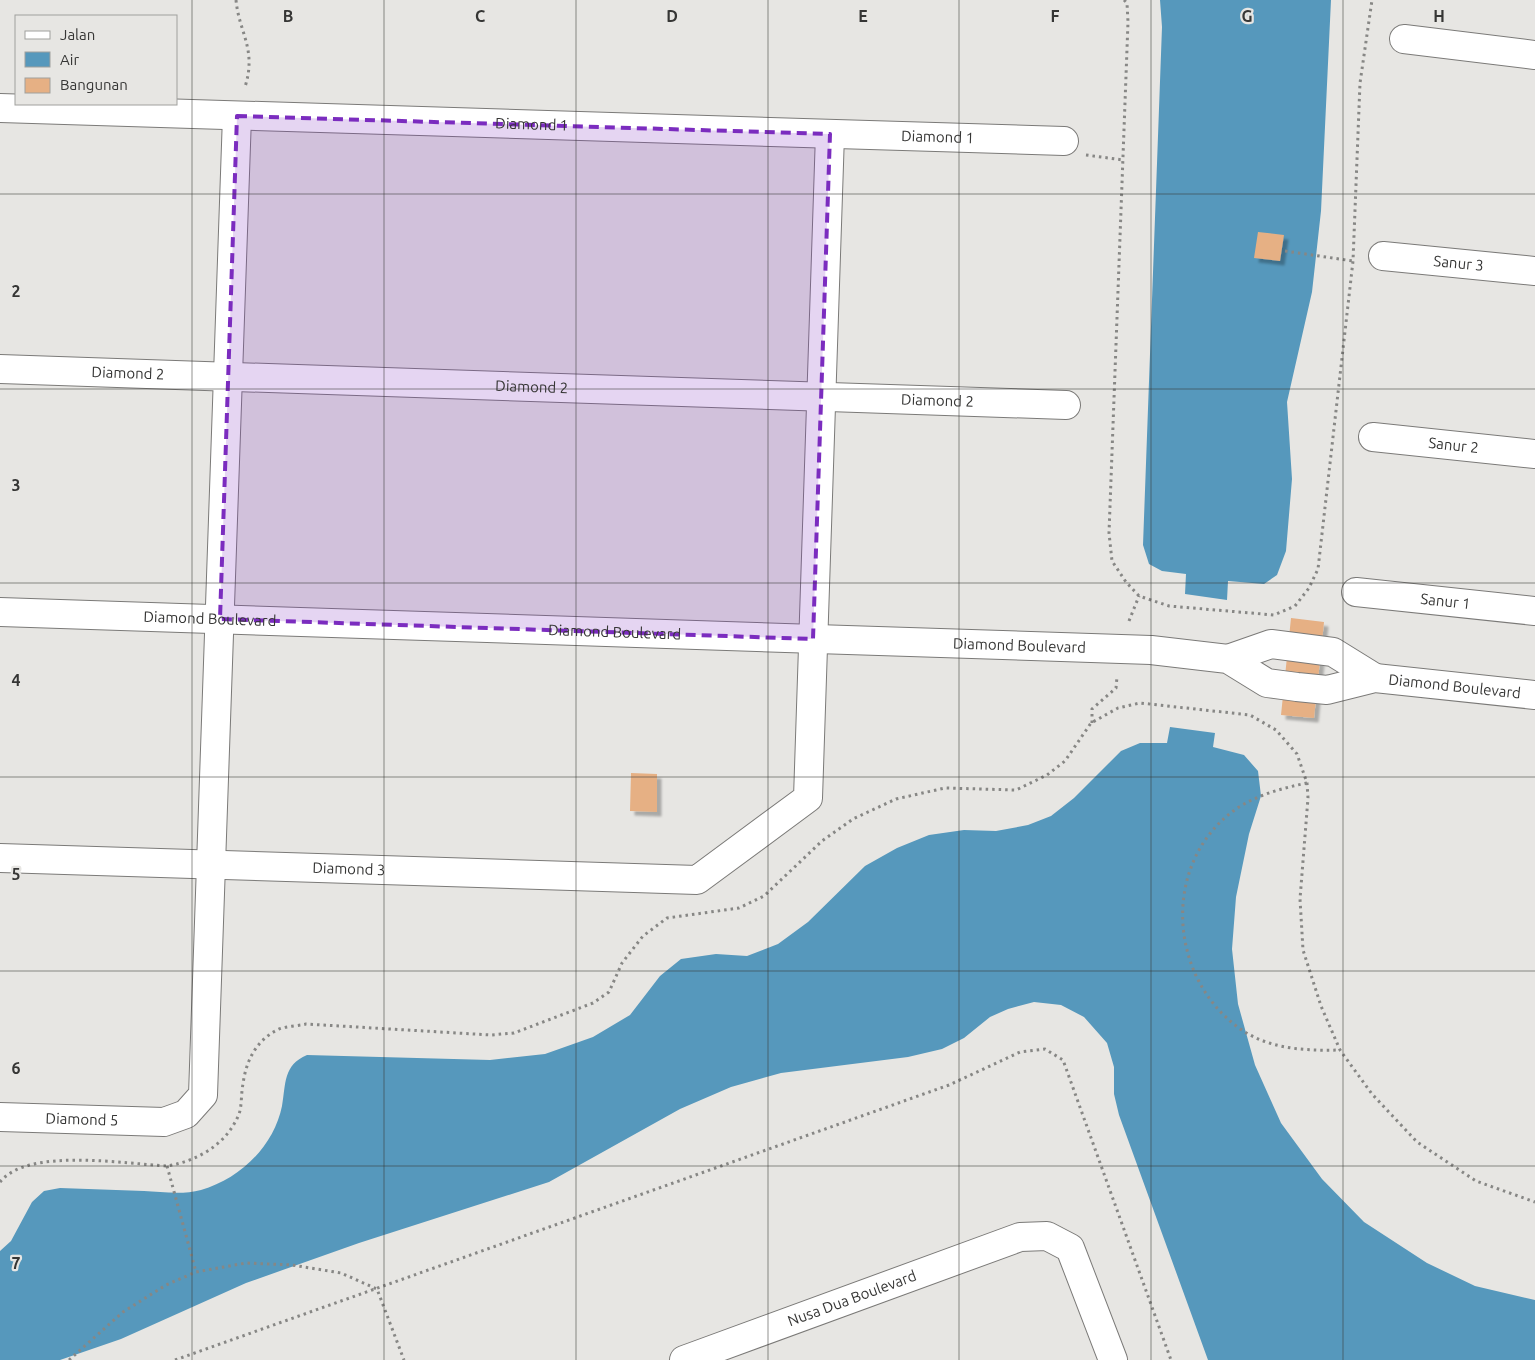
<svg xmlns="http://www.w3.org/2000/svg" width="1535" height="1360" viewBox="0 0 1535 1360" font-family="Ubuntu,sans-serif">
	<defs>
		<filter id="shadow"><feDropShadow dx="4.5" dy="4.5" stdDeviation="1" flood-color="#0004"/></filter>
	</defs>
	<rect width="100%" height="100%" fill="#e7e6e3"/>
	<path fill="#5698bc" d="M 1160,0 L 1331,0 L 1321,211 L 1312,292 L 1287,402 L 1292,479 L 1286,551 L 1277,575 L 1264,584 L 1228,581 L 1227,600 L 1185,594 L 1186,574 L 1162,571 L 1149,564 L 1143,545 L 1162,27 Z
		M 1170,727 L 1215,733 L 1213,747 L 1244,755 L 1258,771 L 1261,796 L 1249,834 L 1236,897 L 1232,949 L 1238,1004 L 1255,1065 L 1281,1123 L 1322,1179 L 1364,1222 L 1427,1263 L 1475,1286 L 1535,1300 L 1535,1360 L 1208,1360 L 1119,1115 L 1114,1094 L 1114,1067 L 1107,1043 L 1084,1017 L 1061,1005 L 1034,1002 L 1008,1009 L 990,1017 L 964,1038 L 942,1049 L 908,1057 L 781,1073 L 731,1087 L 680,1109 L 549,1182 L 359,1243 L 246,1283 L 121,1339 L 60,1360 L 0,1360 L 0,1251 L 11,1241 L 32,1202 L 44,1191 L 60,1188 C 88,1189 116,1190 144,1191 C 162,1192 183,1195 201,1190 C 240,1179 274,1146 282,1106 C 286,1084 283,1065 307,1055 L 490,1060 L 545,1054 L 593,1037 L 630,1015 L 660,976 L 681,959 L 716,954 L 747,956 L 778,944 L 808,922 L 865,866 L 897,848 L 929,835 L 964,830 L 996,831 L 1028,825 L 1051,816 L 1074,798 L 1121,751 L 1140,743 L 1167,743 Z"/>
	<path fill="#e6b084" filter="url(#shadow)" d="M 1258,232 L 1284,235 L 1280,261 L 1254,258 Z
		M 1291,618 L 1324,622 L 1314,718 L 1281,715 Z
		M 631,773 L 657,774 L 657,812 L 630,811 Z"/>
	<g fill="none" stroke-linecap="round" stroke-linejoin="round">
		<defs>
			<g id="minor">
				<path d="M 1404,39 L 1535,55"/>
				<path id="s1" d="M 0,108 L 1064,141"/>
				<path id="s2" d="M 1383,256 L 1535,271"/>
				<path id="s3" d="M 0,369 L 1066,405"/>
				<path id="s4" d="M 1373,437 L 1535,454"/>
				<path id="s5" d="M 1356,592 L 1535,611"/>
				<path id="s6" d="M 0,612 L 1151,650 L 1228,659 L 1267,683 L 1297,687 L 1327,690 L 1375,678 L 1535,695"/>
				<path d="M 1228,659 L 1271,644 L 1333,652 L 1375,678"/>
				<path id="s7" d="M 0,858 L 697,880 L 808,798 L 830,134"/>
				<path id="s8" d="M 0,1117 L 164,1122 L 186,1114 L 203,1095 L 237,116"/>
				<path id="s9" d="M 684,1360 L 1020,1237 L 1047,1236 L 1070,1248 L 1113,1360"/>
			</g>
		</defs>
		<use href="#minor" stroke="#7b7a78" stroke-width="30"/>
		<path stroke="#878785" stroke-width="3" stroke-dasharray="2.5 4" stroke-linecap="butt" d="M 236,0 C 239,33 257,49 245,87
			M 1124,0 L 1127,3 L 1128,22 L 1109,533 L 1112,561 L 1126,582 L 1139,596 L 1169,606 L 1274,615 L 1295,606 L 1309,588 L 1318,569 L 1353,261 L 1360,83 L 1372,0
			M 1086,155 L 1123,160
			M 1285,251 L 1353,261
			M 1129,621 L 1139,596
			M 1092,723 L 1092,709 L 1116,688 L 1117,677
			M 1307,783 C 1283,788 1260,794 1239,807 C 1163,857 1166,971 1235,1025 C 1265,1049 1303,1051 1340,1050
			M 167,1166 L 196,1272
			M 0,1182 C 28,1147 126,1164 167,1166 C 198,1161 227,1144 239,1114 C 242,1106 241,1093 243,1084 C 246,1061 256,1040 279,1029 C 287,1026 298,1026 306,1024 L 491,1035 L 514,1033 L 593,1003 L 609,992 L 622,963 L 643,936 L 667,918 L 739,908 L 764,896 L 822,841 L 853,819 L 896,799 L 945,788 L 1016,790 L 1047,775 L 1065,761 L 1091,723 L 1118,708 L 1140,703 L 1250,715 L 1276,730 L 1297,754 L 1307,783 L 1308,798 L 1300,899 L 1303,950 L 1321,1006 L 1340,1050 L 1372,1094 L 1417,1142 L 1476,1181 L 1535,1202
			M 69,1360 L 123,1312 L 166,1285 L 196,1272 L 246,1263 L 292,1265 L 341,1273 L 377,1289 L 404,1360
			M 175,1360 L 949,1085 L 1020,1052 L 1045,1049 L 1063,1060 L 1171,1360"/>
		<use href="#minor" stroke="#fff" stroke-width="28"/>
	</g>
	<path fill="#7b2cbf" fill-opacity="0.2" stroke="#7b2cbf" stroke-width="4" stroke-dasharray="10 6" stroke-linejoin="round" d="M 237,116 L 830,134 L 813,639 L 220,619 Z"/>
	<path fill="none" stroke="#363635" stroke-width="1" stroke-opacity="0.55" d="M 192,0 L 192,1360M 384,0 L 384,1360M 576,0 L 576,1360M 768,0 L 768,1360M 959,0 L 959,1360M 1151,0 L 1151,1360M 1343,0 L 1343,1360M 0,194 L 1535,194M 0,389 L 1535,389M 0,583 L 1535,583M 0,777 L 1535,777M 0,971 L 1535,971M 0,1166 L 1535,1166"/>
	<g text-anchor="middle" stroke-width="4.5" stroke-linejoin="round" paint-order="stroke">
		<g font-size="15" fill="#363635" stroke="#e7e6e3">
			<text dy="5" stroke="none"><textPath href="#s1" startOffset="532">Diamond 1</textPath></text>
			<text dy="5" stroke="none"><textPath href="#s1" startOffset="938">Diamond 1</textPath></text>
			<text dy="5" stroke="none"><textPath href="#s2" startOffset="76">Sanur 3</textPath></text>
			<text dy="5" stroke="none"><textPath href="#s3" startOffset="128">Diamond 2</textPath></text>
			<text dy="5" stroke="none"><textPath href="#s3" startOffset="532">Diamond 2</textPath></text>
			<text dy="5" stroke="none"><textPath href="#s3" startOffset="938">Diamond 2</textPath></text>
			<text dy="5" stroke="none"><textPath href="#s4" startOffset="81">Sanur 2</textPath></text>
			<text dy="5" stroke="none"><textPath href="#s5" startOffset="90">Sanur 1</textPath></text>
			<text dy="5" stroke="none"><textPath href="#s6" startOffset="210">Diamond Boulevard</textPath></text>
			<text dy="5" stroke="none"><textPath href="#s6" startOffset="615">Diamond Boulevard</textPath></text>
			<text dy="5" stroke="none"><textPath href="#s6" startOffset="1020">Diamond Boulevard</textPath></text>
			<text dy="5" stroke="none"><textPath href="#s6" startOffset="1465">Diamond Boulevard</textPath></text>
			<text dy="5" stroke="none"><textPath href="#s7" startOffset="349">Diamond 3</textPath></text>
			<text dy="5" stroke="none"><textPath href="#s8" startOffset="82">Diamond 5</textPath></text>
			<text dy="5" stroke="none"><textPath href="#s9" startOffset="179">Nusa Dua Boulevard</textPath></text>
		</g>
	</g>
	<g font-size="16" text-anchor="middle" font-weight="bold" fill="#363635" stroke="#e7e6e3" stroke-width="4.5" stroke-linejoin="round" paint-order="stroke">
		<text x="288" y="22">B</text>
		<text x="480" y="22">C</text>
		<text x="672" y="22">D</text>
		<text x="863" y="22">E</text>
		<text x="1055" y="22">F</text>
		<text x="1247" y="22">G</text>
		<text x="1439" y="22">H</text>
		<text x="16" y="297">2</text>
		<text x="16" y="491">3</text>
		<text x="16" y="686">4</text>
		<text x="16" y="880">5</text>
		<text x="16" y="1074">6</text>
		<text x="16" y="1269">7</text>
	</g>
	<rect x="15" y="15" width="162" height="90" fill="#e7e6e3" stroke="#a0a09d"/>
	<rect x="25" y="31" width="25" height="8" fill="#ffffff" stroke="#a0a09d"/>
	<text x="60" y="40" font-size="15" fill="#363635">Jalan</text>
	<rect x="25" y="52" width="25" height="15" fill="#5698bc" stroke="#a0a09d"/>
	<text x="60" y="65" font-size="15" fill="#363635">Air</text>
	<rect x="25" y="78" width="25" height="15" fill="#e6b084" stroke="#a0a09d"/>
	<text x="60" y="90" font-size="15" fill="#363635">Bangunan</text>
</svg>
